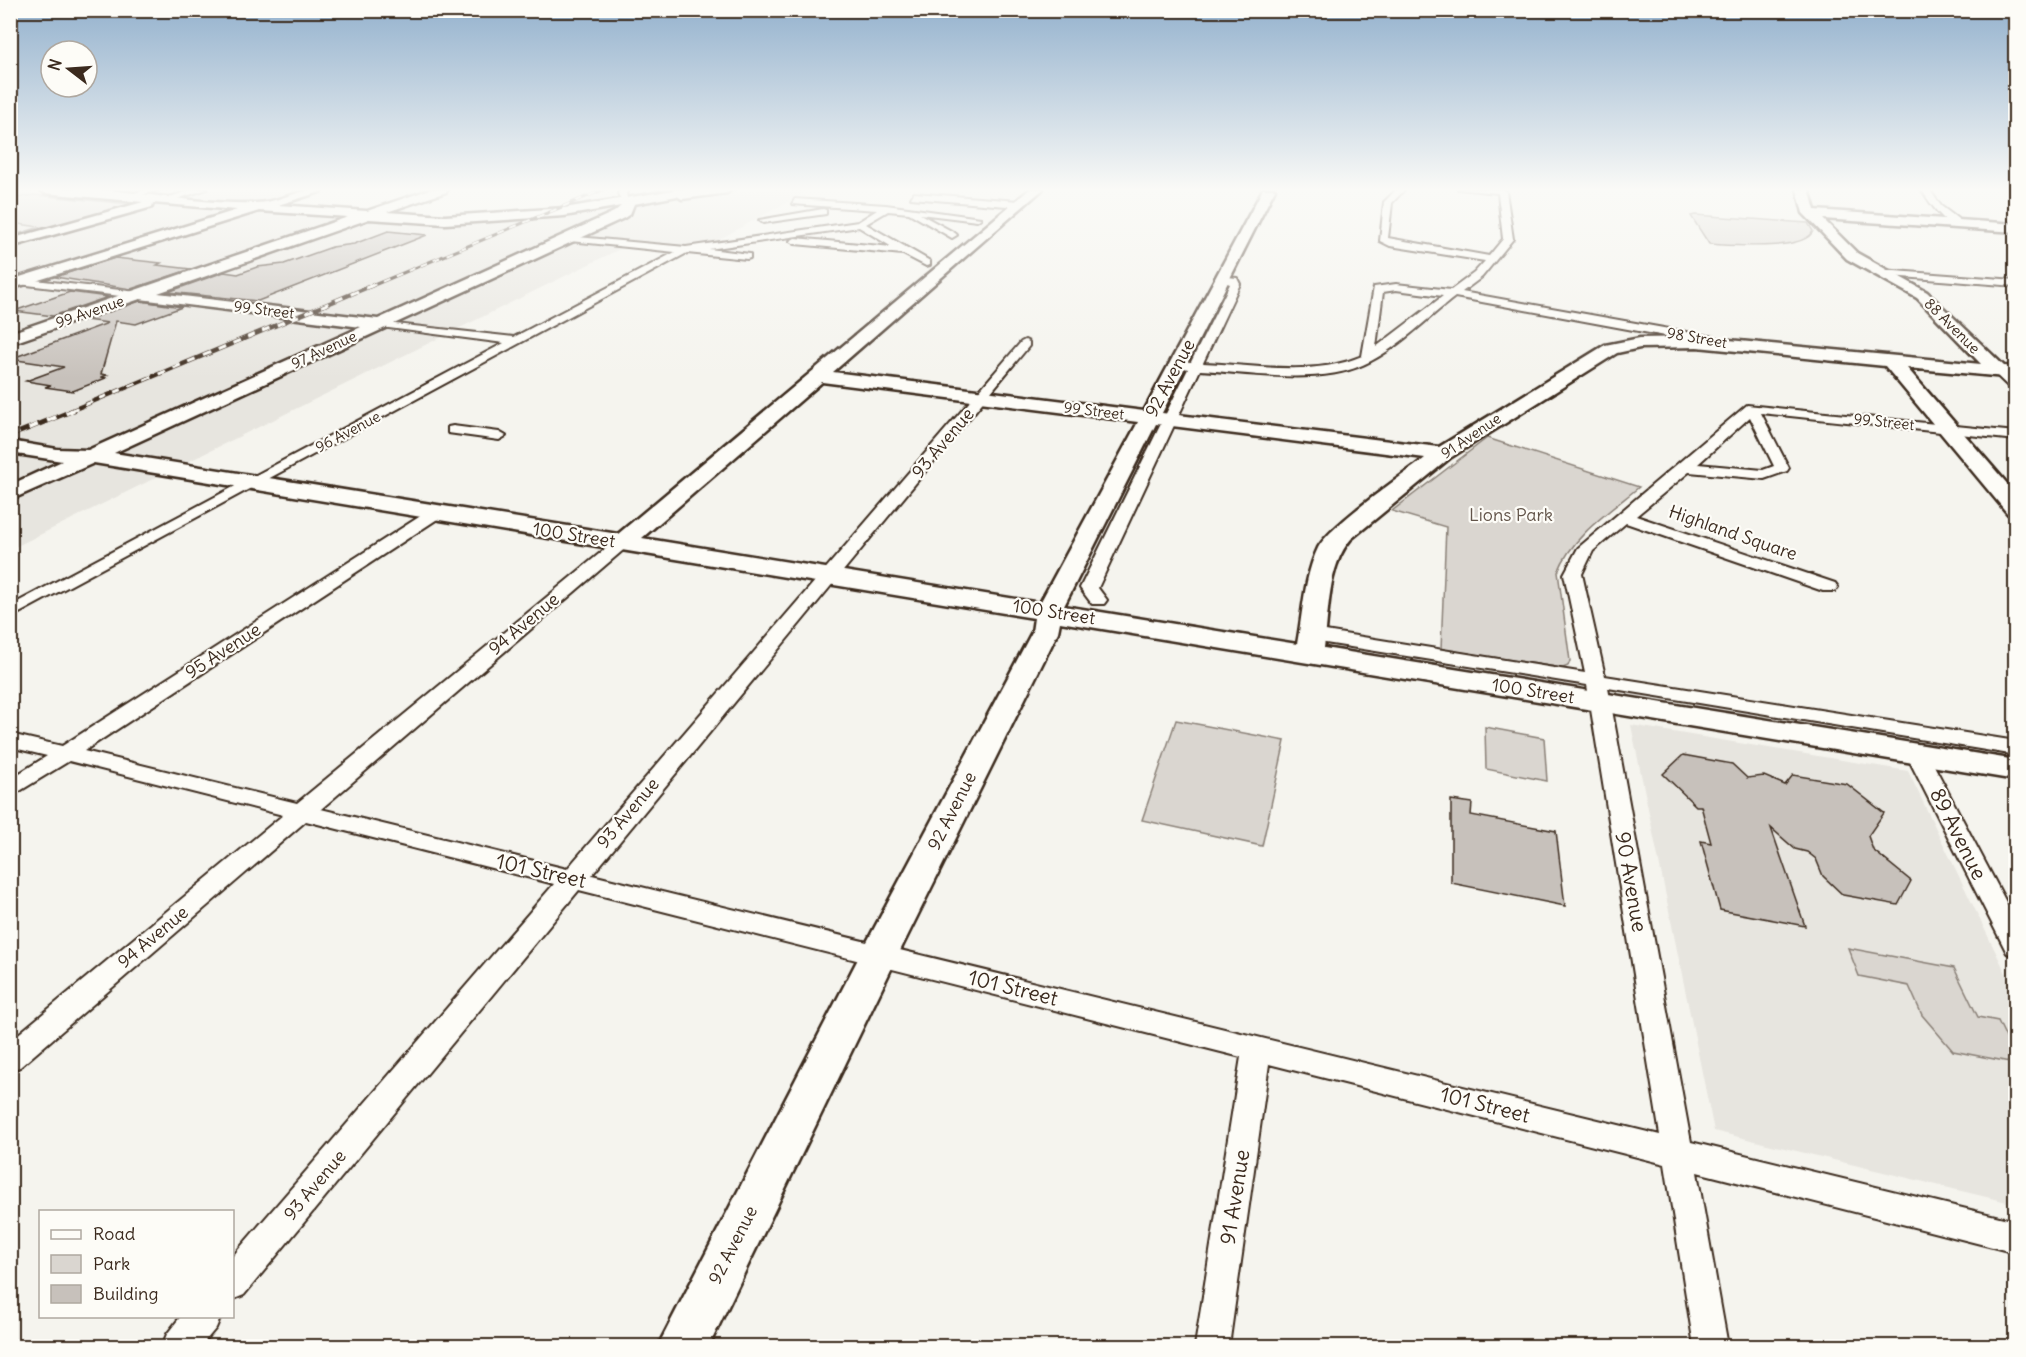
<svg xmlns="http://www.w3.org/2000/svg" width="2026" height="1357" viewBox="0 0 2026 1357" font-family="Delius,sans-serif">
	<rect width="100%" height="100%" fill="#f5f4ee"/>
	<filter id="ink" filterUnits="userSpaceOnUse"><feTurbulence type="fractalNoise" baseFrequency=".0167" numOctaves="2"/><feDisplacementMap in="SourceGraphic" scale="12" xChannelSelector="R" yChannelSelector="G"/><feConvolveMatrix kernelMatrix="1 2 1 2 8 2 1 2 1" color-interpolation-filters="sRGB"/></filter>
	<g filter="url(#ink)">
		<path fill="#e7e5df" d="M 11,189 L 316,189 L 263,206 L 365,215 L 529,219 L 628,204 L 772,189 L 811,189 L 707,246 L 630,244 L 11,549 Z
			M 1631,725 L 1908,771 L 2015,992 L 2015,1204 L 1714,1131 Z"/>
		<path fill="#dad6d0" stroke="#8a8077" stroke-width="1.5" d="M 34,195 L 119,203 L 131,204 L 11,239 L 11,236 L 40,227 L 11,223 L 11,199 Z
			M 1695,215 L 1808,223 L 1813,231 C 1805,252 1728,245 1709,244 L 1691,216 Z
			M 1487,438 L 1639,487 C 1610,511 1572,536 1558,572 L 1570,661 L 1568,666 L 1563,668 L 1441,649 L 1446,527 L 1392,511 Z
			M 1176,720 L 1285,741 L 1262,846 L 1142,820 Z
			M 1485,727 L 1544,738 L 1547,781 L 1486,769 Z
			M 1848,948 L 1954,968 L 1978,1017 L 1998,1021 L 2015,1056 L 2015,1063 L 1953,1051 L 1922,1015 L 1909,986 L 1859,976 Z"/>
		<path fill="#c7c1bb" stroke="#3b2a1e" stroke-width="1.5" d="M 388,231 L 427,235 L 258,301 L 168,292 L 224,272 L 238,274 L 257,267 L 284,264 L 332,247 L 354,244 Z
			M 115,258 L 161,263 L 157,265 L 191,269 L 131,289 L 55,277 Z
			M 70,292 L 108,297 L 53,316 L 14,311 Z
			M 140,301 L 182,307 L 136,324 L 116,321 L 101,374 L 107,375 L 102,377 L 106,378 L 73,391 L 45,387 L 51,385 L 26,381 L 64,367 L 10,359 L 108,323 L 86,320 Z
			M 1683,755 L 1732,764 L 1747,778 L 1764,776 L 1785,785 L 1793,775 L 1847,784 L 1884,813 L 1868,836 L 1873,850 L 1911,881 L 1898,905 L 1843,895 L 1823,876 L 1816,859 L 1807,852 L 1795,849 L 1771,828 L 1805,926 L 1720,910 L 1701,841 L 1711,843 L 1701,806 L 1696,806 L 1663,774 Z
			M 1451,800 L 1472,803 L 1471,815 L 1556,831 L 1565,906 L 1451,883 Z"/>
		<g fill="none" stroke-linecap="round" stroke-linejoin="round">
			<defs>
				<path id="street" d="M 148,189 L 161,189 L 128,199 L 124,196 Z
					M 195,189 L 207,189 L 164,203 L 160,200 Z
					M 622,189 L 630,189 L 626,193 L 628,203 L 621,201 L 618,193 Z
					M 1397,189 L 1405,189 L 1392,203 L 1388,238 L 1489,256 L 1503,239 L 1498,193 L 1458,189 L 1502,189 L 1506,191 L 1513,239 L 1482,277 L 1462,292 L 1714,337 L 1720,341 L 1714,345 L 1455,297 C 1429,317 1400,346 1371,361 C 1324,387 1252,373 1200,370 L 1098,588 L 1107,600 L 1104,604 L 1092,604 L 1080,588 L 1188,369 L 1172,365 L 1178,361 L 1191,362 L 1230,284 L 1219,280 L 1219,276 L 1237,278 L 1240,284 L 1203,363 C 1256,365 1313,377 1362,356 L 1374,287 L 1396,284 L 1451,290 L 1474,273 L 1485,261 L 1390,246 L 1380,241 L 1384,202 ZM 1396,290 L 1443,296 L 1376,347 L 1383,292 Z
					M 1921,189 L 1929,189 L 1941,206 L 1962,222 L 1962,226 C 1944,227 1930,202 1921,189 Z
					M 914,193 L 1019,201 L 1023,204 L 1019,207 L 911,198 Z
					M 795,199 L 886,205 L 981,218 L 977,221 L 920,214 L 955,233 L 957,235 L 952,238 L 909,213 L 888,211 L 866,224 L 930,261 L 930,265 L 926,266 L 903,254 L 795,244 L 790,241 L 795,238 L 892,247 L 859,227 L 709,249 L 750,254 L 750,258 L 747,259 L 687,253 L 10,618 L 10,606 L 504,343 L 381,327 L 375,324 L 377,322 L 514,337 L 675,252 L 570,241 L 565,238 L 567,236 L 686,247 L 858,222 L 877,210 L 792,204 Z
					M 823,209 L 826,210 L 826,214 L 763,223 L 759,220 Z
					M 2015,257 L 2016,263 L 2012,262 L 2012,258 Z
					M 1881,270 L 2016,280 L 2016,286 L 1877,275 L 1877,271 Z
					M 10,277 L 137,292 L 142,295 L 137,298 L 10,283 Z
					M 1025,340 L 1029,342 L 1029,346 L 592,875 L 1660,1135 L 1587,685 L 1313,641 L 1304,635 L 1313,629 L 1585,673 L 1564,574 L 1578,548 L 1747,405 L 2016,432 L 2016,440 L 1761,413 L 1789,468 L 1787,471 L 1764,479 L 1689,472 L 1636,516 L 1835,583 L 1838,587 L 1835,591 L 1823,591 L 1626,523 L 1593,551 L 1582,574 L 1605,676 L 2016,741 L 2016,755 L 1608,688 L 1691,1142 L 2016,1221 L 2016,1253 L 1697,1172 L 1728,1346 L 1694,1346 L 1665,1164 L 1269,1064 L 1229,1346 L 1195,1346 L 1241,1057 L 579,890 L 244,1295 L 232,1300 L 232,1257 L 554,884 L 306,821 L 20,1067 L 10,1070 L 10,1041 L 283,815 L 69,761 L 10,797 L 10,779 L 47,756 L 10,747 L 10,734 L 62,746 L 430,510 L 442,510 L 444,513 L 442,516 L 84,751 L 297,803 L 616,540 L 622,538 L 630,543 L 628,546 L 321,809 L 567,869 L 1021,342 ZM 1750,417 L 1774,466 L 1763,470 L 1698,464 Z
					M 1998,367 L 2016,382 L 2016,394 L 1992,371 Z
					M 453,426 L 499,432 L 506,436 L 499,440 L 448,433 L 448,427 Z
					M 1917,747 L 1925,749 L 1928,754 L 2016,921 L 2016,956 L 2007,953 L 1906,754 L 1909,749 Z
					M 181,1316 L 221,1316 L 216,1328 L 201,1346 L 162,1346 L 167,1334 Z"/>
				<path id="secondary" d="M 39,189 C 111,183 183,205 255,203 C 278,203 298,189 322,189 L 320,192 L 278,205 L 367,211 L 431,189 L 448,189 L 446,192 L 387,212 L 445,216 L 564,208 L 680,189 L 733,189 L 727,193 L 682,199 L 677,196 L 634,204 L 630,214 L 624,218 L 114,453 L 618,534 L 1030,189 L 1043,189 L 833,372 L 1144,411 L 1263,189 L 1275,189 L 1162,413 L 1439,447 L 1605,345 L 1640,338 L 1697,337 L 1981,364 L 1917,298 L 1847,259 L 1803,213 L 1797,189 L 1809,189 L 1815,210 L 2016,224 L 2016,232 L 1823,219 L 1857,253 L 1927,292 L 2004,366 L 2016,367 L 2016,378 L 1907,368 L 2016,494 L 2016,516 L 2008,514 L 1885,366 L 1697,347 L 1640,348 L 1617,353 L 1450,458 L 1351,539 C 1327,566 1329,614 1324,648 L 2016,760 L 2016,780 L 1060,622 L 1058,632 L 898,955 L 709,1346 L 658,1346 L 860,955 L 1032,632 L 1034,618 L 94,463 L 10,500 L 10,485 L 62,461 L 10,453 L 10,441 L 57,449 L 88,450 L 361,327 L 140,299 L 10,344 L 10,333 L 348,217 L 259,211 L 10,289 L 10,280 L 237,210 L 153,203 L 152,207 L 10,247 L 10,239 L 143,202 L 45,193 ZM 621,206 L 614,212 L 378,319 L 158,293 L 369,219 L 445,224 L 564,216 ZM 822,382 L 1138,422 L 1040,603 L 642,538 ZM 1156,424 L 1425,458 C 1401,477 1330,525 1318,548 C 1304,577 1303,613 1297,644 L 1064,606 Z"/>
			</defs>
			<use href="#street" stroke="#3b2a1e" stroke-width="4"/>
			<use href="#secondary" stroke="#3b2a1e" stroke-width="5"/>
			<use href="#street" fill="#fdfcf7" fill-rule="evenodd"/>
			<use href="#secondary" fill="#fdfcf7" fill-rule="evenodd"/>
			<defs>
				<path id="rail-far2" d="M 369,287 L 605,189"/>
				<path id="rail-far1" d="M 70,411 L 373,285"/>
				<path id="rail" d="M 10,436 L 74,410"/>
			</defs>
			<use href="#rail-far2" stroke="#3b2a1e" stroke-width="3"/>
			<use href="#rail-far1" stroke="#3b2a1e" stroke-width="4.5"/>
			<use href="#rail" stroke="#3b2a1e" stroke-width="5"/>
			<use href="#rail-far2" stroke="#fdfcf7" stroke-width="2" stroke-dasharray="7" stroke-linecap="butt"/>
			<use href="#rail-far1" stroke="#fdfcf7" stroke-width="3" stroke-dasharray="8" stroke-linecap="butt"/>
			<use href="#rail" stroke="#fdfcf7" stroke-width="4" stroke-dasharray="10" stroke-linecap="butt"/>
		</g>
	</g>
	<linearGradient id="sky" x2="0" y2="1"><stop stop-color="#93b1cd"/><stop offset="0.5" stop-color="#fafaf7"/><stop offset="1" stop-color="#fafaf7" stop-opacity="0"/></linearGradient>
	<rect width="2026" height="379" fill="url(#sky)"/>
	<g text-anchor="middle" stroke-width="4.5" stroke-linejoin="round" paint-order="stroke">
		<g font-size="15" fill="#3b2a1e" stroke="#fdfcf7">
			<text transform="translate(264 310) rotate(7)" y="5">99 Street</text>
			<text transform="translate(90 312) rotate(-19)" y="5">99 Avenue</text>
			<text transform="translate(1952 326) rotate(45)" y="5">88 Avenue</text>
			<text transform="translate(1697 338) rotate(10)" y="5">98 Street</text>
			<text transform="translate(324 350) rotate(-25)" y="5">97 Avenue</text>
			<text transform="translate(1094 411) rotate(7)" y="5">99 Street</text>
			<text transform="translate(1884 422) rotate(6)" y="5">99 Street</text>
			<text transform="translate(348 432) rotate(-28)" y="5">96 Avenue</text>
			<text transform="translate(1471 436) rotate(-34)" y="5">91 Avenue</text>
		</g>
		<g font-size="18" fill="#3b2a1e" stroke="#fdfcf7">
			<text transform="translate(1170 378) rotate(-62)" y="6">92 Avenue</text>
			<text transform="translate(943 443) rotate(-50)" y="6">93 Avenue</text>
			<text transform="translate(1733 533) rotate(19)" y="6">Highland Square</text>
			<text transform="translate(574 535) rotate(9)" y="6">100 Street</text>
			<text transform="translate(1054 612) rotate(9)" y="6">100 Street</text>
			<text transform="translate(524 624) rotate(-40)" y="6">94 Avenue</text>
			<text transform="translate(223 651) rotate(-33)" y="6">95 Avenue</text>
			<text transform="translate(1533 691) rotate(9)" y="6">100 Street</text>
			<text transform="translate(952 811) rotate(-63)" y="6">92 Avenue</text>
			<text transform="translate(628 813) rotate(-50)" y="6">93 Avenue</text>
			<text transform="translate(153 937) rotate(-40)" y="6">94 Avenue</text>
			<text transform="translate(315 1185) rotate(-50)" y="6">93 Avenue</text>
			<text transform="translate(733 1245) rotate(-63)" y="6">92 Avenue</text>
		</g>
		<g font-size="18" fill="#63554a" stroke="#fdfcf7">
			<text x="1511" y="521">Lions Park</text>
		</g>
		<g font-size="21" fill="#3b2a1e" stroke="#fdfcf7">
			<text transform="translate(1958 834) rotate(63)" y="7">89 Avenue</text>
			<text transform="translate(541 871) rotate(13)" y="7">101 Street</text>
			<text transform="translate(1631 882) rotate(80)" y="7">90 Avenue</text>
			<text transform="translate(1013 988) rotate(14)" y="7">101 Street</text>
			<text transform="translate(1485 1105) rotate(14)" y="7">101 Street</text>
			<text transform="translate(1235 1197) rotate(-81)" y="7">91 Avenue</text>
		</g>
	</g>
	<rect width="2026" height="1357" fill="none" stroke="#fdfcf7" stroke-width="36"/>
	<rect x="18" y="18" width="1990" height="1321" fill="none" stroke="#3b2a1e" stroke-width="2" filter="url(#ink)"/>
	<rect x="39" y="1210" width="195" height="108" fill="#fdfcf7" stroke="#afa8a0" stroke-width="1.5"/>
	<rect x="51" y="1230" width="30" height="9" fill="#fdfcf7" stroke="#afa8a0" stroke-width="1.5"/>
	<text x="93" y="1240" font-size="18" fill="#3b2a1e">Road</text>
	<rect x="51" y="1255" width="30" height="18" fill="#dad6d0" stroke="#afa8a0" stroke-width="1.5"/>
	<text x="93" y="1270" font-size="18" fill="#3b2a1e">Park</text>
	<rect x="51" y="1285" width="30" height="18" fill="#c7c1bb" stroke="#afa8a0" stroke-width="1.5"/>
	<text x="93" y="1300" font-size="18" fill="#3b2a1e">Building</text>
	<g transform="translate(69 69) rotate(287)"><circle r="28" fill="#fdfcf7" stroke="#afa8a0" stroke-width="1.5"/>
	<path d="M0-4.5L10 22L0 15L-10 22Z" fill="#3b2a1e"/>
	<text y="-9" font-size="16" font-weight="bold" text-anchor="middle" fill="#3b2a1e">N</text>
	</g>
</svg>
